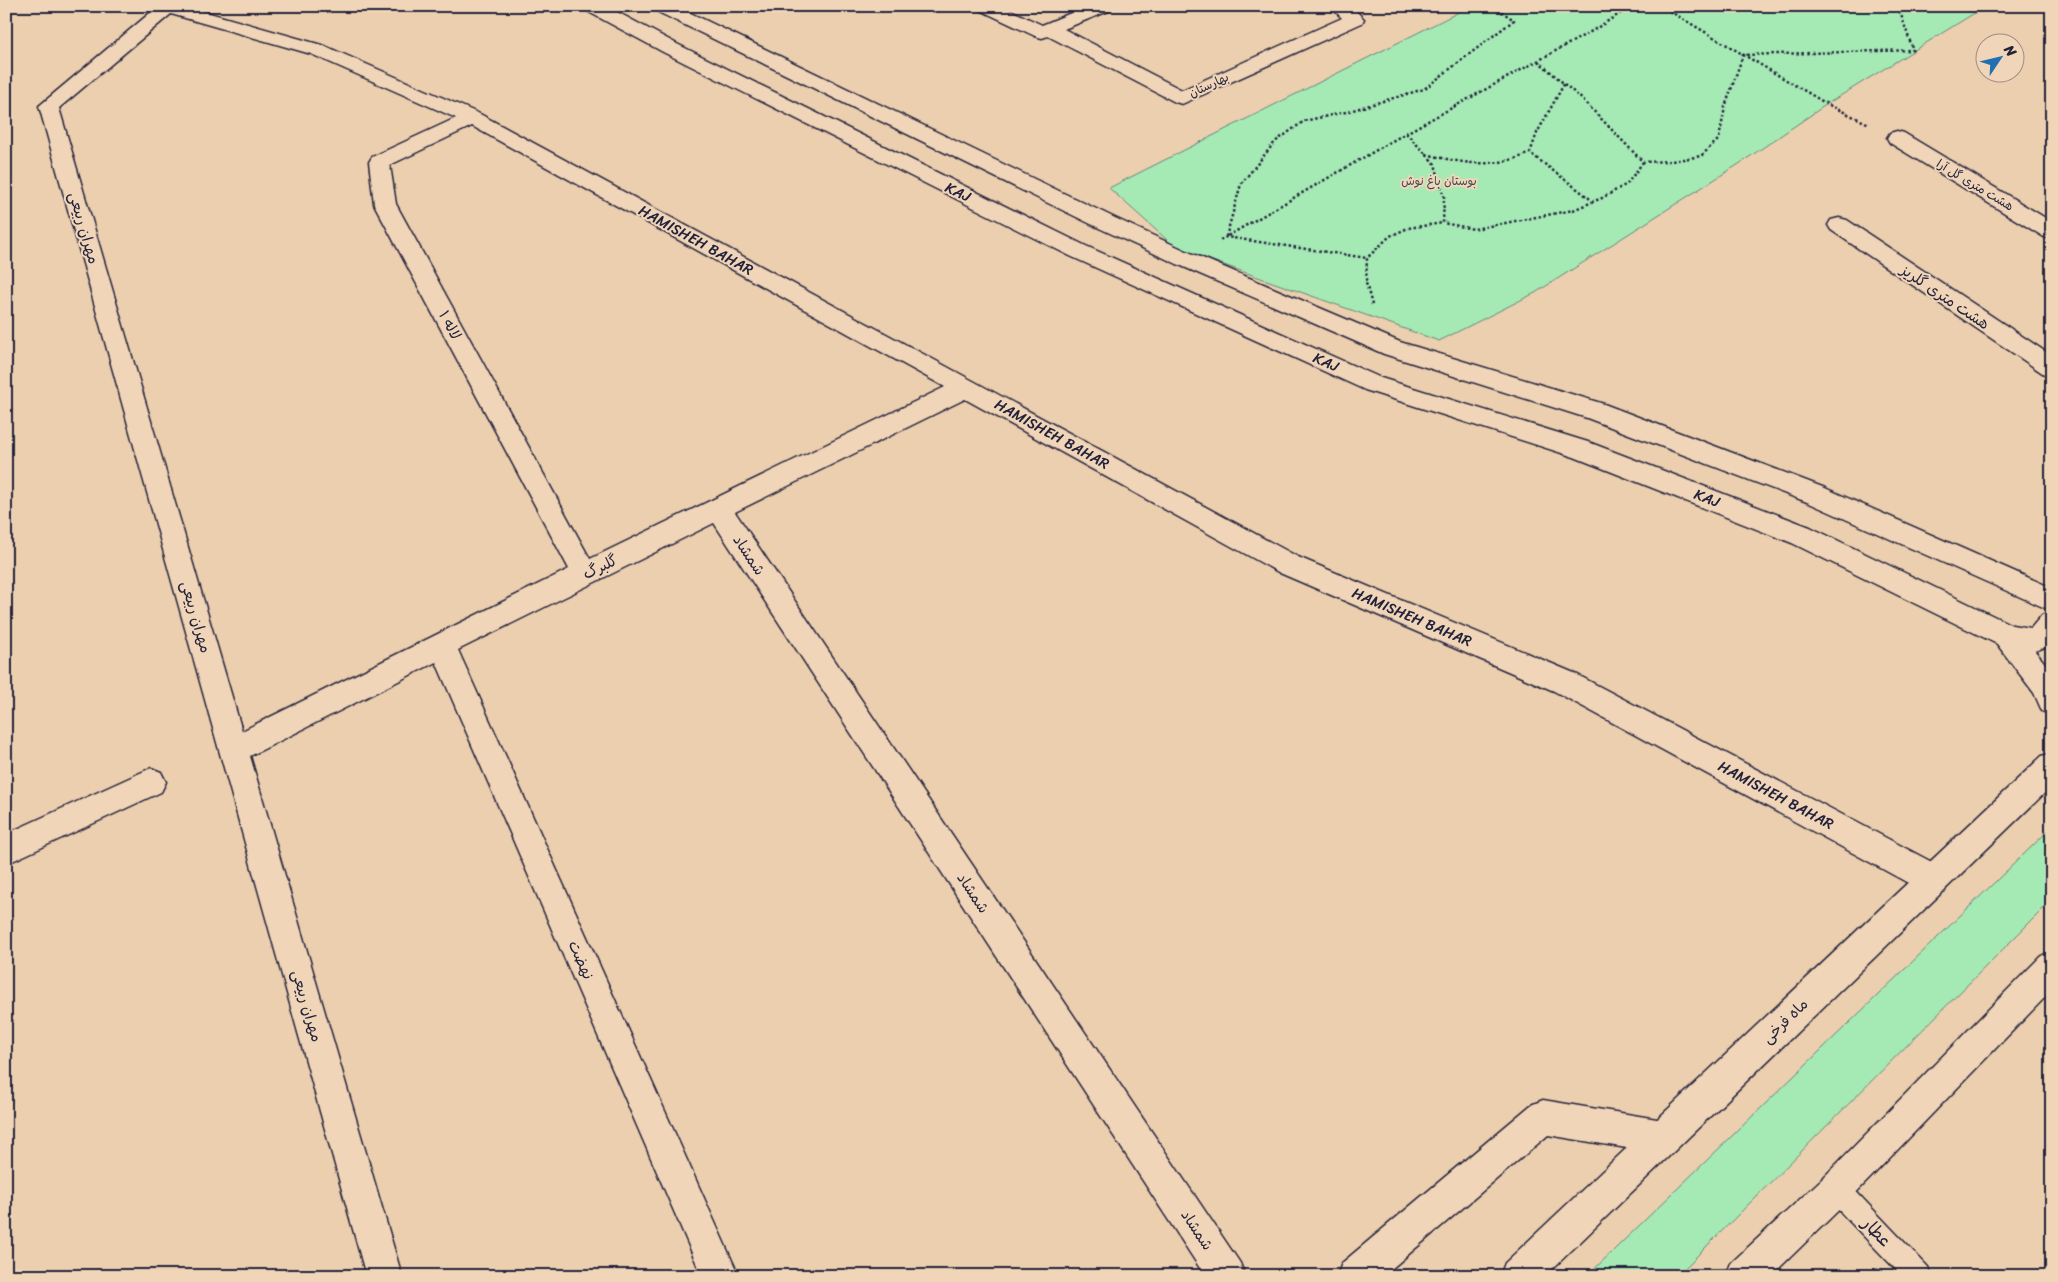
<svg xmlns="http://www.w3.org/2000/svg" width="2058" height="1282" viewBox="0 0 2058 1282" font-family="Sriracha,'Playpen Sans Arabic',sans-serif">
	<rect width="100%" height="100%" fill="#eccfaf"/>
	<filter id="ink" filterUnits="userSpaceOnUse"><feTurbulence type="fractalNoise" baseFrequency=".02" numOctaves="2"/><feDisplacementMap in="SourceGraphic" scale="10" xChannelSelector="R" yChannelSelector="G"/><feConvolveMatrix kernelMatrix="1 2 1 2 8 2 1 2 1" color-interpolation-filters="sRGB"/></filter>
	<g filter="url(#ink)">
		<path fill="#a5eab5" stroke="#648678" d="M 1471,6 L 1986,6 L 1827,104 L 1739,164 L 1535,293 L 1439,341 L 1176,248 L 1109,188 Z
			M 2052,827 L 2052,900 L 1677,1276 L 1587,1276 Z"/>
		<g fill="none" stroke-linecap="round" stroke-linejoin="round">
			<defs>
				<path id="lane" d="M 1836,1177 L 1845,1180 L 1928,1267 L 1931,1276 L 1902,1276 L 1827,1198 L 1824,1189 L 1827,1180 Z"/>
				<path id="street" d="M 155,6 L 185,6 L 325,46 L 480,114 L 1298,557 L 1574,673 L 1945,869 L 1949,880 L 1945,891 L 1934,895 L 1923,891 L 1554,691 L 1280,573 L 965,399 L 735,512 L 1240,1263 L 1245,1276 L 1205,1276 L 714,523 L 458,650 L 739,1276 L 702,1276 L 436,662 L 250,756 L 402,1276 L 366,1276 L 39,106 L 156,8 ZM 171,14 L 311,54 L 456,118 L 372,157 L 369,162 L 374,204 L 569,569 L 242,731 L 59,108 ZM 472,126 L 945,387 L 590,559 L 396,204 L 390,165 Z
					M 978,6 L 1002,6 L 1042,25 L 1088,6 L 1113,6 L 1111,10 L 1064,29 L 1182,90 L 1342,18 L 1330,6 L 1351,6 L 1364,19 L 1362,23 L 1182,104 L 1175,102 L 1048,36 L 1042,38 L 1035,36 L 980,10 Z
					M 1897,131 L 1904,133 L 2052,222 L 2052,239 L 2044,237 L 1890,143 L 1887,138 L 1890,133 Z
					M 1839,218 L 1847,220 L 2052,356 L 2052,377 L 2044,374 L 1831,230 L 1828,225 L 1831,220 Z
					M 151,768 L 161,772 L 166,782 L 161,792 L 6,864 L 6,834 Z
					M 1543,1100 L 1663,1120 L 1675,1125 L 1680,1137 L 1675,1149 L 1663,1154 L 1548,1135 L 1383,1276 L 1337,1276 L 1342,1263 L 1531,1105 Z"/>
				<path id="secondary" d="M 583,6 L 606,6 L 677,44 L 1086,246 L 1381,378 L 1591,443 L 1810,527 L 2012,625 L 2031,628 L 2042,615 L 2052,611 L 2052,644 L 2035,651 L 2052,672 L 2052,715 L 2042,711 L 2034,693 L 1997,644 L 1792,543 L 1574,457 L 1365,390 L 1070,256 L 663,52 L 585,10 Z
					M 652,6 L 676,6 L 1115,218 L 1193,254 L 1400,342 L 1604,404 L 1825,488 L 2052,588 L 2052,611 L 1807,502 L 1587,418 L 1384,354 L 1177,264 L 1099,228 L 654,10 Z
					M 2052,753 L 2052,786 L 1545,1276 L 1500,1276 L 1505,1263 L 2042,756 Z
					M 2052,951 L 2052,990 L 1848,1201 L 1771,1276 L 1726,1276 L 1731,1263 L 1824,1177 L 2041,956 Z"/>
			</defs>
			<use href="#lane" stroke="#22223b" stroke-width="3"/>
			<use href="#street" stroke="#22223b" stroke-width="3"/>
			<use href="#secondary" stroke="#22223b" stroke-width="3"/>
			<path stroke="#22223b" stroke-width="2.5" stroke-dasharray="2.5 2.5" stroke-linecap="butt" d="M 1493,6 L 1514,20 L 1424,89 L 1346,112 L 1304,121 L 1275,142 L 1241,184 L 1226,237 L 1406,133 L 1592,31 L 1632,6
				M 1661,6 L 1827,104 L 1869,124
				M 1538,61 L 1584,101 L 1643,162 L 1672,161 L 1701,156 L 1719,139 L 1725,107 L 1743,55 L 1913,50 L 1898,6
				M 1564,84 L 1537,133 L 1530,153 L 1593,201
				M 1406,133 L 1435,164 L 1444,197 L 1443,223 L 1474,229 L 1573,210 L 1602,198 L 1627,184 L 1643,162
				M 1426,154 C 1464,164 1493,169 1530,153
				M 1220,240 L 1226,237 L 1367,258
				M 1372,305 L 1366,283 L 1367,258 L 1390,236 L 1408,228 L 1443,223"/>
			<use href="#lane" fill="#f1d5b8" fill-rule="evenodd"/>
			<use href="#street" fill="#f1d5b8" fill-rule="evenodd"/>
			<use href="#secondary" fill="#f1d5b8" fill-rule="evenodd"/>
		</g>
	</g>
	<g text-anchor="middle" stroke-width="4" stroke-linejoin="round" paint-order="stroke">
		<g font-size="12" fill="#22223b" stroke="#f1d5b8">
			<text transform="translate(1209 85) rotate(-25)" y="4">بهارستان</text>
			<text transform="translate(1975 185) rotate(31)" y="4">هشت متری گل آرا</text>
		</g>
		<g font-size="12" fill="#3c4a53" stroke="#f1d5b8">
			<text x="1439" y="185">بوستان باغ نوش</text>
		</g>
		<g font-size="15" fill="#22223b" stroke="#f1d5b8">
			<text transform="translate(958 192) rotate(26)" y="5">KAJ</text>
			<text transform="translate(84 228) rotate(74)" y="5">مهران ربیعی</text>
			<text transform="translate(696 240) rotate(29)" y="5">HAMISHEH BAHAR</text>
			<text transform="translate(1945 297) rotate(34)" y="5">هشت متری گلریز</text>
			<text transform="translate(450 325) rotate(62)" y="5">لاله ۱</text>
			<text transform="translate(1326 362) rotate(24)" y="5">KAJ</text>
			<text transform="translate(1052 434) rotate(29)" y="5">HAMISHEH BAHAR</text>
			<text transform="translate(1707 498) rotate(21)" y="5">KAJ</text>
			<text transform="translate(749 555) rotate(56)" y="5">شمشاد</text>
			<text transform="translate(600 567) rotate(-26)" y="5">گلبرگ</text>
			<text transform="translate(196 617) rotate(74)" y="5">مهران ربیعی</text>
			<text transform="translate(1412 617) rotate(23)" y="5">HAMISHEH BAHAR</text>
			<text transform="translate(1776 795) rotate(28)" y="5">HAMISHEH BAHAR</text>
			<text transform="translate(973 893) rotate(56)" y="5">شمشاد</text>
			<text transform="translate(581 960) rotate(66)" y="5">نهضت</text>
			<text transform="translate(307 1006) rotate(74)" y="5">مهران ربیعی</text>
			<text transform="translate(1785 1021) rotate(-44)" y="5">ماه فرخی</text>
			<text transform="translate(1197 1230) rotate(56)" y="5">شمشاد</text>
		</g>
		<g font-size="18" fill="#22223b" stroke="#f1d5b8">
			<text transform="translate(1877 1232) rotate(46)" y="6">عطار</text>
		</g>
	</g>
	<rect width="2058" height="1282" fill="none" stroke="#f1d5b8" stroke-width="25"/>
	<rect x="12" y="12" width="2033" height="1257" fill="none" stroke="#22223b" stroke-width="2" filter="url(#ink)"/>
	<g transform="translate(2000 58) rotate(55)"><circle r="24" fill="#f1d5b8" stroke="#9e8d86"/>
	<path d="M0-4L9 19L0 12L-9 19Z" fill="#1f6fb2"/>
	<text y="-8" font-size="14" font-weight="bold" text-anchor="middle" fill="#22223b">N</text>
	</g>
</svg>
